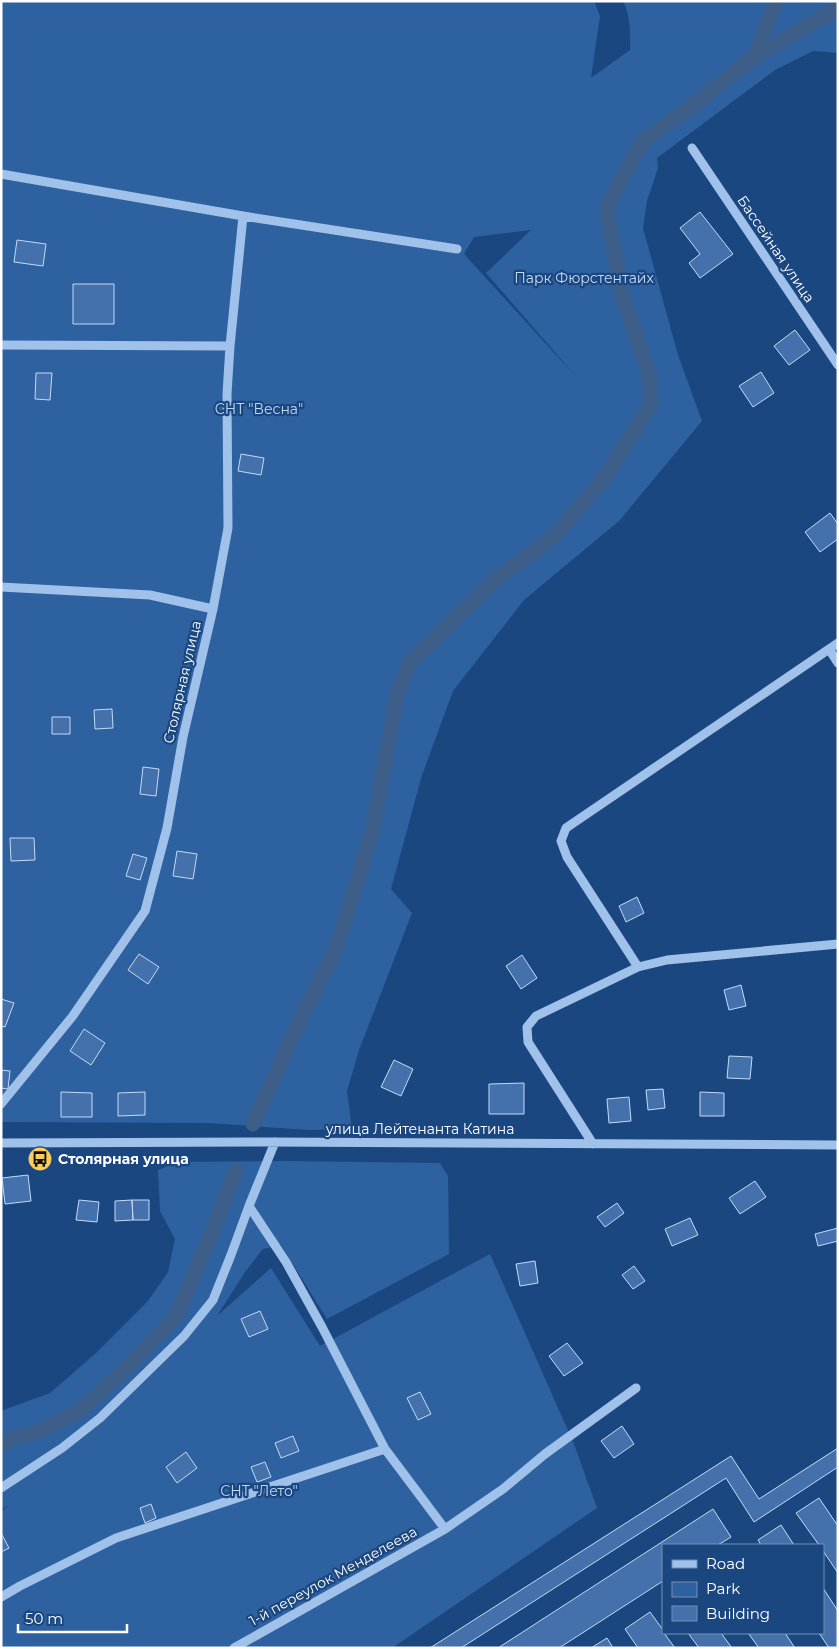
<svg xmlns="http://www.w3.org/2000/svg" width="839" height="1649" viewBox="0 0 839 1649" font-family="Montserrat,sans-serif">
	<rect width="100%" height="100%" fill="#1b4781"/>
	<path fill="#2e61a0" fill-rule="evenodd" d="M 1,1 L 594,1 L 600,16 L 591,78 L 630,50 C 630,33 631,17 623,1 L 838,1 L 838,53 L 813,51 L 775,70 L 657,158 L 658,168 L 647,201 L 643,228 L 678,355 L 702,421 L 619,521 L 524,600 L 453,691 L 422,775 L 391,889 L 412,913 L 359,1050 L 347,1091 L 352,1129 L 309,1130 L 209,1123 L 1,1122 ZM 531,230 L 486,273 L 579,380 L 464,254 L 474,237 Z
		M 286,1161 L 440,1163 L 448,1176 L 449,1254 L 327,1319 L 281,1245 L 263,1249 L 245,1272 L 217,1316 L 271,1268 L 320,1346 L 490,1254 L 574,1444 L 597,1508 L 392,1648 L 1,1648 L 1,1512 L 9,1505 L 1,1510 L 1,1411 L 50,1393 L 96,1353 L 148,1301 L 168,1272 L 175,1239 L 160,1211 L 158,1170 L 178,1162 Z"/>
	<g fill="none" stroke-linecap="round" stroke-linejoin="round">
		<path stroke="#3d5e88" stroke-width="15" d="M 754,57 L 776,1
			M 253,1124 L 297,1026 L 337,946 L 372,832 L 398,692 L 409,663 L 498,577 L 553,537 L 605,477 L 651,404 L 649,374 L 622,294 L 606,207 L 644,140 L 688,109 L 754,57 L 838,8
			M 1,1445 L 9,1439 L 41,1431 L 82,1409 L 125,1369 L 176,1317 L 216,1222 L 236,1170"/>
	</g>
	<path fill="#4471ab" stroke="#c3dbf8" d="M 700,212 L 733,254 L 700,278 L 689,263 L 700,254 L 680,228 Z
		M 17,240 L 46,244 L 43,266 L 14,262 Z
		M 73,284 L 114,284 L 114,324 L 73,324 Z
		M 795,330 L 810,350 L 789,365 L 774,346 Z
		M 761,372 L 774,393 L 753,407 L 739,386 Z
		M 36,373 L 52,373 L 50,400 L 35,399 Z
		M 241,454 L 264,458 L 261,475 L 238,471 Z
		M 830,513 L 838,524 L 838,539 L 820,552 L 805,532 Z
		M 112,709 L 113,728 L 95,729 L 94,710 Z
		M 52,717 L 70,717 L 70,734 L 52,734 Z
		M 143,767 L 159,769 L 156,796 L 140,794 Z
		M 10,838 L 34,838 L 35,860 L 11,861 Z
		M 177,851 L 197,854 L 193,879 L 173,876 Z
		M 133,854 L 147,858 L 140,880 L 126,876 Z
		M 637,897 L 644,913 L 626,922 L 619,906 Z
		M 139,954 L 159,967 L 148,984 L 128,970 Z
		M 522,955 L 537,978 L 521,989 L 506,966 Z
		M 741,985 L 746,1006 L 729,1010 L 724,990 Z
		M 1,999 L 14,1003 L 5,1027 L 1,1026 Z
		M 84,1029 L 105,1043 L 91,1065 L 70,1051 Z
		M 729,1056 L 752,1057 L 750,1079 L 727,1078 Z
		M 394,1060 L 413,1069 L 401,1096 L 381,1087 Z
		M 1,1070 L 10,1071 L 8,1089 L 1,1088 Z
		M 524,1083 L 524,1114 L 489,1114 L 489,1084 Z
		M 663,1089 L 665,1108 L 648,1110 L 646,1090 Z
		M 61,1092 L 92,1093 L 92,1117 L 61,1117 Z
		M 145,1092 L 145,1115 L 118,1116 L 118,1093 Z
		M 700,1092 L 724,1093 L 724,1116 L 700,1116 Z
		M 629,1097 L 631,1121 L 609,1123 L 607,1099 Z
		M 28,1175 L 31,1201 L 5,1204 L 2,1178 Z
		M 755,1181 L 766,1197 L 740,1214 L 729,1198 Z
		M 79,1200 L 99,1202 L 97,1222 L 76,1220 Z
		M 132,1200 L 133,1220 L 115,1221 L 115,1201 Z
		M 132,1200 L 149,1200 L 149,1220 L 133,1220 Z
		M 617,1203 L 624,1213 L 605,1227 L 597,1217 Z
		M 690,1218 L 698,1235 L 672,1246 L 665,1229 Z
		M 838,1228 L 838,1241 L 818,1246 L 815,1234 Z
		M 535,1261 L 538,1283 L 520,1286 L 516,1264 Z
		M 634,1266 L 645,1281 L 633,1289 L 622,1275 Z
		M 260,1311 L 268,1329 L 249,1337 L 241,1319 Z
		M 567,1343 L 583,1363 L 564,1376 L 549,1356 Z
		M 420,1392 L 431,1414 L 418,1420 L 407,1398 Z
		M 622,1426 L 634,1444 L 614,1458 L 601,1441 Z
		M 293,1436 L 299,1451 L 281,1458 L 275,1443 Z
		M 838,1448 L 838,1467 L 754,1522 L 726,1478 L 461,1648 L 430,1648 L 731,1456 L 759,1499 Z
		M 186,1452 L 197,1468 L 177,1483 L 166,1467 Z
		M 265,1462 L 271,1477 L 257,1482 L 251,1467 Z
		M 819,1498 L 838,1526 L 838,1573 L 823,1551 L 823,1545 L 819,1545 L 796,1513 Z
		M 151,1504 L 156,1518 L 145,1523 L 140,1508 Z
		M 713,1509 L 731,1537 L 718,1545 L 663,1545 L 663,1581 L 559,1648 L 498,1648 Z
		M 781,1525 L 794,1545 L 761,1545 L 758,1540 Z
		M 1,1533 L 9,1548 L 1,1552 Z
		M 823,1588 L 838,1611 L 838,1648 L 829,1648 L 819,1633 L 823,1633 Z
		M 650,1612 L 663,1630 L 663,1633 L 664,1633 L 675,1648 L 638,1648 L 625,1629 Z
		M 688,1633 L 721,1633 L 732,1648 L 699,1648 Z
		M 748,1633 L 785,1633 L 795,1648 L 759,1648 Z
		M 607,1638 L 613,1648 L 591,1648 Z"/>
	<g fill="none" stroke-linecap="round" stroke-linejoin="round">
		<path stroke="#9fc1ea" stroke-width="9" d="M 692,148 L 838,365
			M 1,174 L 243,216 L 457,249
			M 1,345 L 230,346
			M 1,587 L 150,595 L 213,609
			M 829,649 L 838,663
			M 638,967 L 567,857 L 561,841 L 566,828 L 838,643
			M 1,1104 L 72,1017 L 145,911 L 167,828 L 183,737 L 213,609 L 228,528 L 227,394 L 230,346 L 243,216
			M 275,1142 L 249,1206 L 286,1262 L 322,1327 L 385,1449 L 445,1529
			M 1,1143 L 267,1142 L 838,1145
			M 593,1144 L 528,1042 L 527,1027 L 536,1016 L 638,967 L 667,960 L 838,944
			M 1,1488 L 62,1448 L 100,1418 L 184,1336 L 213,1300 L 231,1255 L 249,1206
			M 1,1597 L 20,1586 L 116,1538 L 385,1449
			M 234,1648 L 445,1529 L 503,1489 L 545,1454 L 636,1388"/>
	</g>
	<defs>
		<symbol id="bus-disc" viewBox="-11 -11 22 22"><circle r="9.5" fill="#fccd5b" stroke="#1b4781"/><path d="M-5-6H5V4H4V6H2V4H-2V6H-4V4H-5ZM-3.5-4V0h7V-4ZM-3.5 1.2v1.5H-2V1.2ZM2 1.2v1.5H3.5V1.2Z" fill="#111"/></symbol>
	</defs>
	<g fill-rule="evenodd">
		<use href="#bus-disc" x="26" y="1145" width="28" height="28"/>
	</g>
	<g text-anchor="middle" stroke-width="4.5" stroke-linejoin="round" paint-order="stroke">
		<g font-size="14" fill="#fff" stroke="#1b4781">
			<text transform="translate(776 249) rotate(56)" y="5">Бассейная улица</text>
			<text transform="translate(182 682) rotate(-77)" y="5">Столярная улица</text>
			<text x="420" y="1134">улица Лейтенанта Катина</text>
			<text transform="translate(333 1576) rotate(-29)" y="5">1-й переулок Менделеева</text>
		</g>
		<g font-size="14" fill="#c3dbf8" stroke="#1b4781">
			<text x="584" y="283">Парк Фюрстентайх</text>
			<text x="259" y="414">СНТ "Весна"</text>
			<text x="259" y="1496">СНТ "Лето"</text>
		</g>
		<g font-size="14" font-weight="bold" fill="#fff" stroke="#1b4781" text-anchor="start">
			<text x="58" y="1164">Столярная улица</text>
		</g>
	</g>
	<rect width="839" height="1649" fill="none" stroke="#ffffff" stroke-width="5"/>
	<rect x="662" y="1544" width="162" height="90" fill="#1b4781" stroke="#7691b3"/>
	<rect x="672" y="1560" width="25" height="8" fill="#9fc1ea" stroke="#7691b3"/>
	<text x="706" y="1569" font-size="15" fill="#ffffff">Road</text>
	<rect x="672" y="1582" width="25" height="15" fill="#2e61a0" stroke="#7691b3"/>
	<text x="706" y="1594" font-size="15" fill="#ffffff">Park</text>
	<rect x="672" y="1606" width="25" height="15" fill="#4471ab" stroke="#7691b3"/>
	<text x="706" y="1619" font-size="15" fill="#ffffff">Building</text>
	<path d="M18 1624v8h109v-8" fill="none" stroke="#ffffff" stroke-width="2.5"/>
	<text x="25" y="1624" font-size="15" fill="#ffffff" stroke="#1b4781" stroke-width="4" paint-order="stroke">50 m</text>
</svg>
